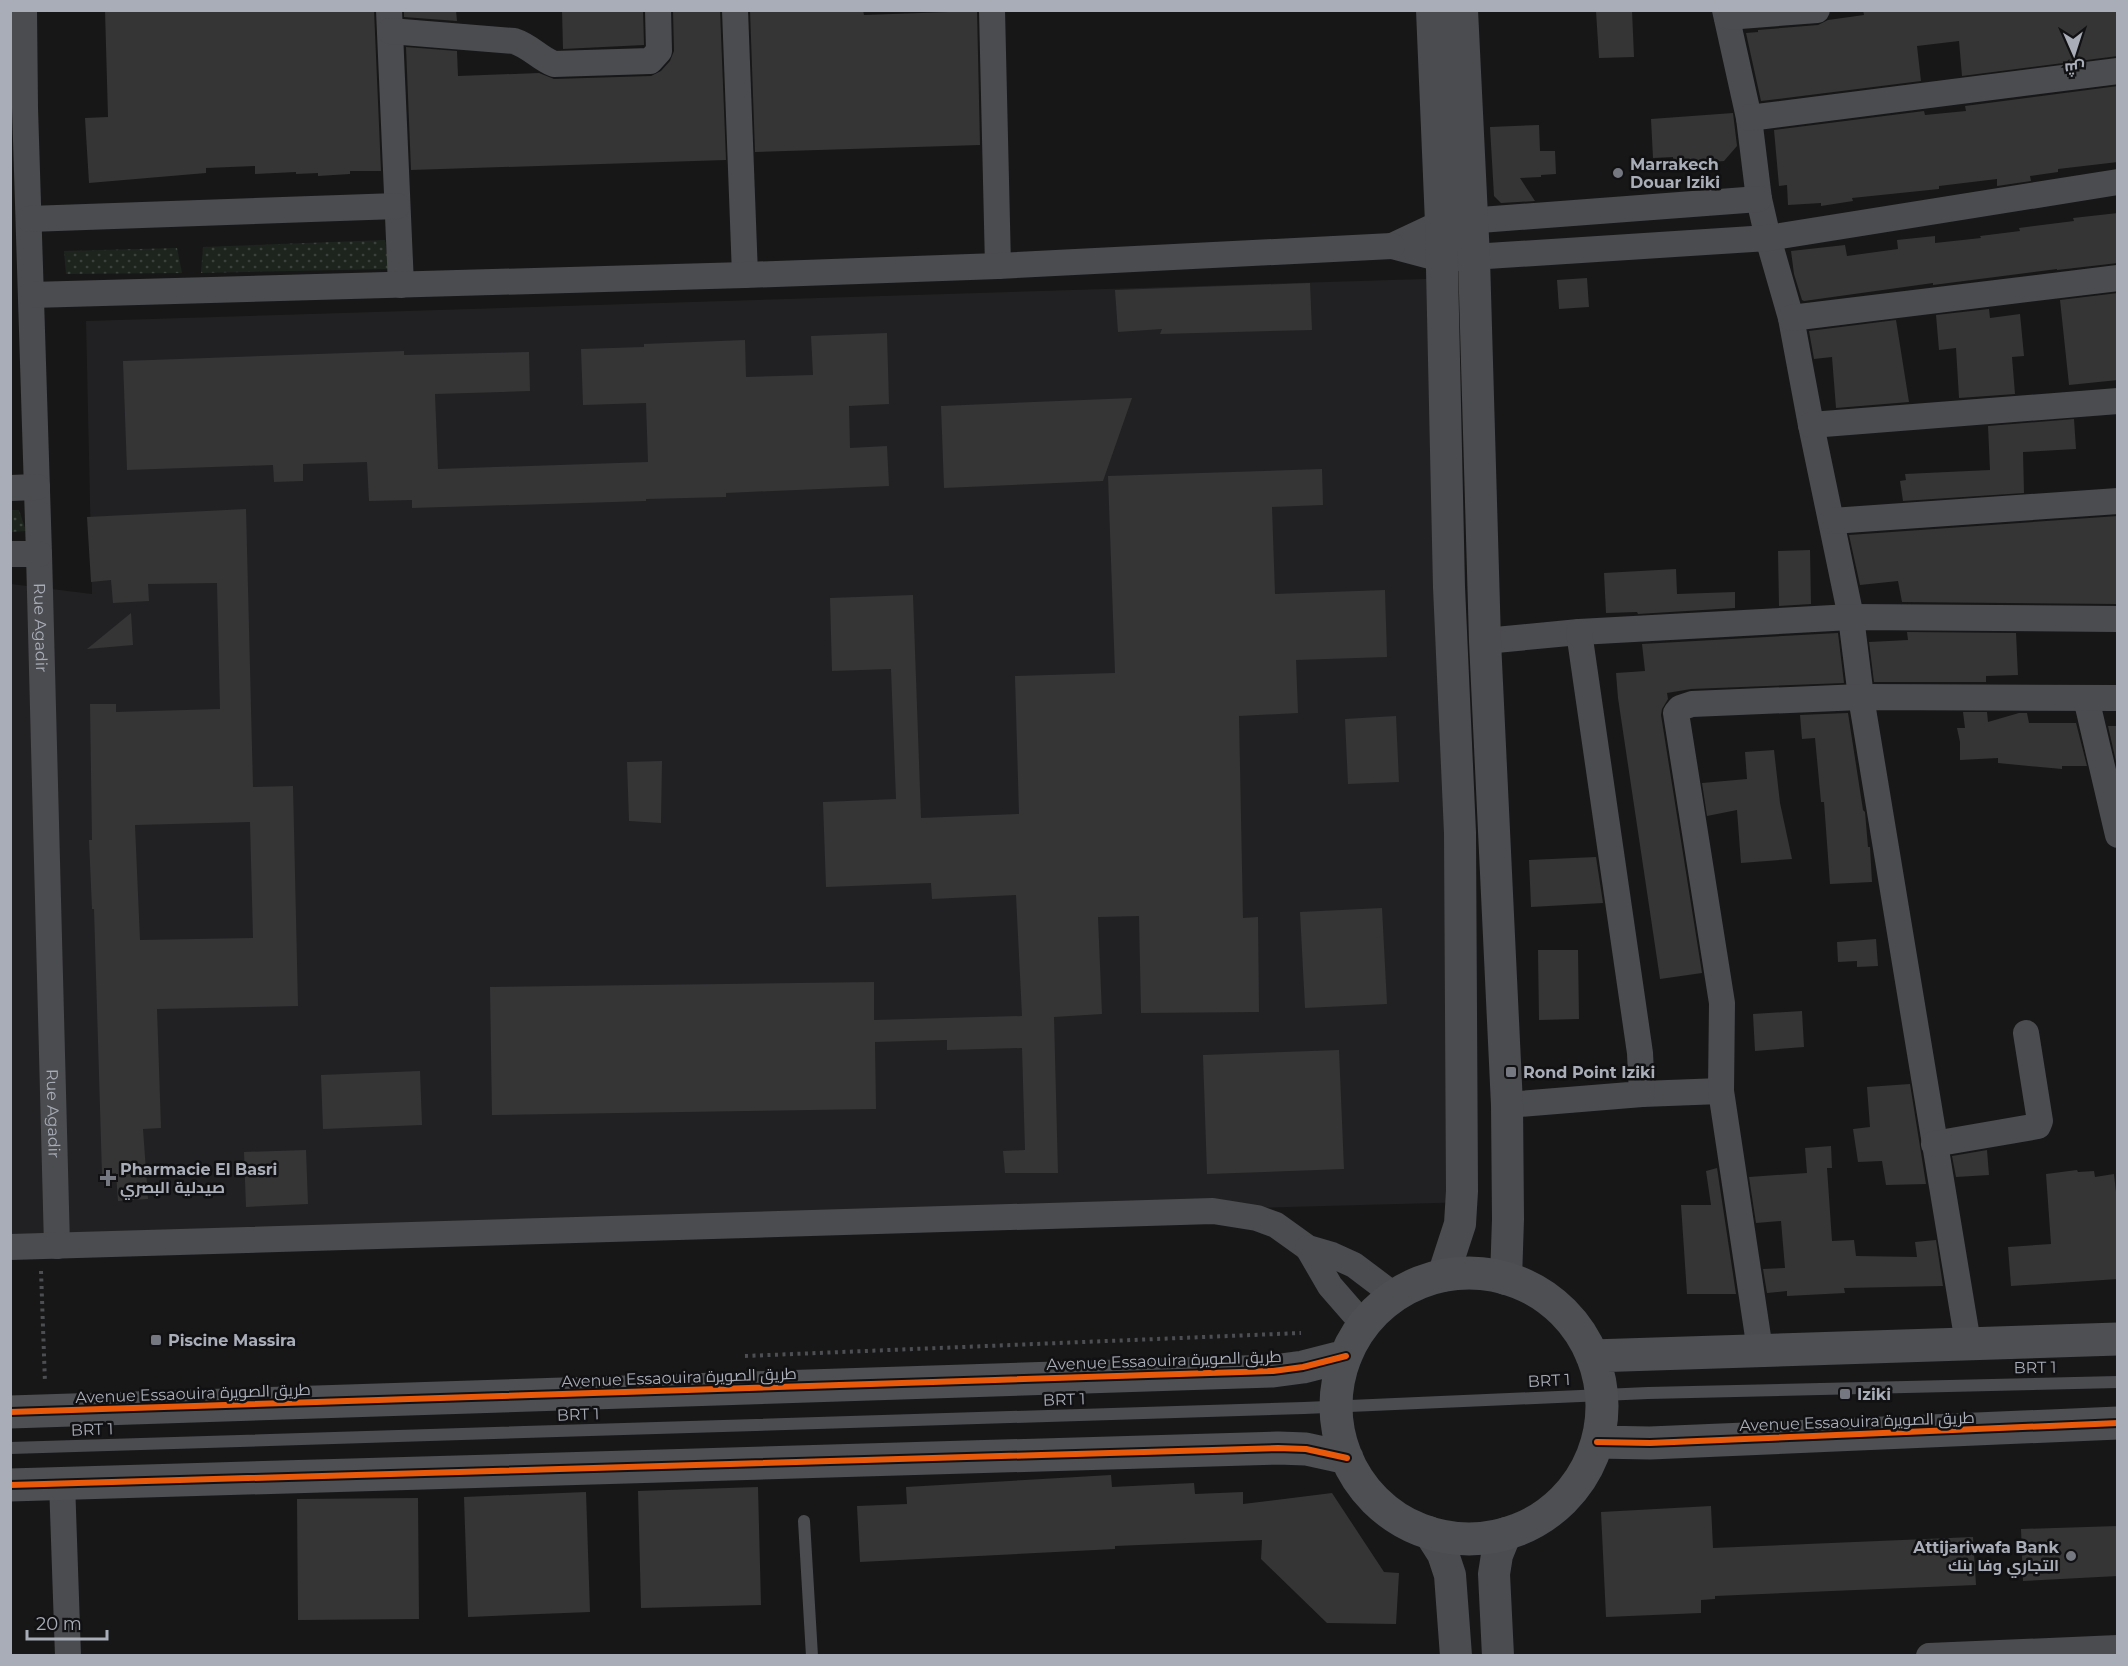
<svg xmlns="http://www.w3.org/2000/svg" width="2128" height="1666" viewBox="0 0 2128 1666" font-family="Montserrat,Cairo,sans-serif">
	<defs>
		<pattern id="green-dots" width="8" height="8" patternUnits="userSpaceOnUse" patternTransform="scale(1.5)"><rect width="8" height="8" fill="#1d241e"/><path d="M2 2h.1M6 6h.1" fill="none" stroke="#3b413d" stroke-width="1.8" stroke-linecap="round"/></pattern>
	</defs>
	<rect width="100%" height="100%" fill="#171717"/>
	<path fill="#212123" d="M 1456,278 L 1472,1202 L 11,1242 L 11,584 L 92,594 L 86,321 Z"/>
	<path fill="url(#green-dots)" d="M 385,240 L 389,269 L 201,273 L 203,247 Z
		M 177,248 L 182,273 L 66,274 L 64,251 Z
		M 11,510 L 19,510 L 26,531 L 11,532 Z"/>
	<path fill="#353536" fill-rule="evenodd" d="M 105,10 L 374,10 L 381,171 L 350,171 L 350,174 L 318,176 L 318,173 L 296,174 L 296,172 L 255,174 L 255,166 L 206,168 L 206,173 L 89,183 L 85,118 L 108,117 Z
		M 404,10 L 456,10 L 457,21 L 404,17 Z
		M 562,10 L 643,10 L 644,45 L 563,49 Z
		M 673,10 L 720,10 L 726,160 L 411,170 L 406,47 L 457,51 L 458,76 L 539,73 L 554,79 L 651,76 L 661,71 L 670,61 L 674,51 Z
		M 750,10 L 863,10 L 864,15 L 977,11 L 980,145 L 755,152 Z
		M 1614,10 L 1632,10 L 1634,57 L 1599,58 L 1596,11 Z
		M 1863,10 L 2118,10 L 2118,56 L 1962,76 L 1959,41 L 1917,46 L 1921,81 L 1761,101 L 1746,33 L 1758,32 L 1758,30 L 1818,25 L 1828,20 L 1864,15 Z
		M 2118,86 L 2118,162 L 2058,169 L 2058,172 L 2030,176 L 2031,181 L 1997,186 L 1997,179 L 1939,186 L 1939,189 L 1852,198 L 1853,201 L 1821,206 L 1821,203 L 1788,205 L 1787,185 L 1779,186 L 1774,130 L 1924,111 L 1925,115 L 1966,111 L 1965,106 Z
		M 1733,113 L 1737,146 L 1724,161 L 1673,165 L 1673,157 L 1653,158 L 1651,119 Z
		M 1539,125 L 1540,151 L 1555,151 L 1556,174 L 1541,175 L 1541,177 L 1520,178 L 1535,201 L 1501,203 L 1494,196 L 1490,127 Z
		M 2118,213 L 2118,263 L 2057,270 L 2057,269 L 1933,285 L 1933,283 L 1804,301 L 1802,300 L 1794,274 L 1791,251 L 1845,245 L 1847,256 L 1898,249 L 1897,240 L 1935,236 L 1935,243 L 1981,238 L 1980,236 L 2020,231 L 2019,228 L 2074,221 L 2073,218 Z
		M 1587,278 L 1589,307 L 1559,309 L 1557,280 Z
		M 1310,283 L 1312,330 L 1160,334 L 1162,329 L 1118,332 L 1115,290 Z
		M 2118,293 L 2118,380 L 2069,385 L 2060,300 Z
		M 1989,309 L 1990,318 L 2020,314 L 2024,356 L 2012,357 L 2015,394 L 1959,398 L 1956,348 L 1939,350 L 1936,315 Z
		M 1896,320 L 1909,402 L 1836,408 L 1832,357 L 1814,359 L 1809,331 Z
		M 887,333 L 889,404 L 849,406 L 850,448 L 887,446 L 889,486 L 726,493 L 726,497 L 646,499 L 646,501 L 412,508 L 412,500 L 369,501 L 367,462 L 303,464 L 303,481 L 274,482 L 273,465 L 127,470 L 123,361 L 404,351 L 404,355 L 529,352 L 530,391 L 435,394 L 438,469 L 648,462 L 646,403 L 583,405 L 581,349 L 644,347 L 644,344 L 745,340 L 746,377 L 813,375 L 811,336 Z
		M 1132,398 L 1103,481 L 944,488 L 941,406 Z
		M 2074,419 L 2076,449 L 2023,452 L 2024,493 L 1903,501 L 1900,481 L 1906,480 L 1905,474 L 1990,470 L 1988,426 Z
		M 1322,469 L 1323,505 L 1272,507 L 1275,594 L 1385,590 L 1387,657 L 1296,660 L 1298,713 L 1239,716 L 1243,918 L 1258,917 L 1259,1012 L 1141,1013 L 1139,916 L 1098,917 L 1102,1014 L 1054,1017 L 1058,1173 L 1005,1173 L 1003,1151 L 1025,1150 L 1022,1048 L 947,1050 L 947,1040 L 875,1042 L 876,1109 L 492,1115 L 490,987 L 874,982 L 874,1020 L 1022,1016 L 1016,895 L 932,899 L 931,883 L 826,887 L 823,802 L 896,799 L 891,669 L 832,671 L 830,598 L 913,595 L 921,818 L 1019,814 L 1015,676 L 1115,673 L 1108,476 Z
		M 246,509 L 253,787 L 293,786 L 298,1006 L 157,1009 L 161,1128 L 143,1129 L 148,1199 L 118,1201 L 116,1173 L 102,1174 L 94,909 L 92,909 L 89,840 L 92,840 L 90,704 L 116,704 L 116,712 L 220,709 L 217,583 L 148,584 L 149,601 L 113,603 L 111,580 L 91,582 L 87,517 ZM 250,822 L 253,938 L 140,940 L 135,825 Z
		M 2118,516 L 2118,604 L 1902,602 L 1898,581 L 1860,585 L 1849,535 Z
		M 1810,550 L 1811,604 L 1779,606 L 1778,551 Z
		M 1676,569 L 1677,594 L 1735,592 L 1735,608 L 1638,614 L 1637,612 L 1606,613 L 1604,573 Z
		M 131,613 L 133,645 L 87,649 Z
		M 1907,632 L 2016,633 L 2018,675 L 1986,676 L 1986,682 L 1874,682 L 1869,642 L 1908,640 Z
		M 1838,633 L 1844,683 L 1691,689 L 1667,693 L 1668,699 L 1662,709 L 1661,715 L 1702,973 L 1660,979 L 1618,698 L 1616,673 L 1645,671 L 1642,644 Z
		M 1963,712 L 1987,712 L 1988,722 L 2019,713 L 2027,713 L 2029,723 L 2076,723 L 2087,766 L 2062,766 L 2062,769 L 1998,763 L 1998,758 L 1960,760 L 1960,742 L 1957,728 L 1965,728 Z
		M 1848,713 L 1863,810 L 1865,812 L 1868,847 L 1870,847 L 1872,882 L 1830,884 L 1824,802 L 1821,802 L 1815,738 L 1802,739 L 1800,715 Z
		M 1396,716 L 1399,782 L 1348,784 L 1345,719 Z
		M 2108,726 L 2118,726 L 2118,766 L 2117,766 Z
		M 1774,750 L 1780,803 L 1792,859 L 1741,863 L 1737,810 L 1707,816 L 1702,783 L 1747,779 L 1745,752 Z
		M 662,761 L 661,823 L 629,821 L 627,762 Z
		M 1596,857 L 1603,903 L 1531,907 L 1529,860 Z
		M 1382,908 L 1387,1004 L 1305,1008 L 1300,912 Z
		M 1876,939 L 1878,966 L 1857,967 L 1857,961 L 1838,962 L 1837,942 Z
		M 1538,950 L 1578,950 L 1579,1019 L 1539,1020 Z
		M 1802,1011 L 1804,1047 L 1755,1051 L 1753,1014 Z
		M 1339,1050 L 1344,1169 L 1207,1174 L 1203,1055 Z
		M 420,1071 L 422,1125 L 323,1129 L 321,1075 Z
		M 1910,1084 L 1926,1184 L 1886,1185 L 1882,1161 L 1858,1162 L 1853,1129 L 1870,1127 L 1867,1087 Z
		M 1831,1146 L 1832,1168 L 1827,1168 L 1832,1241 L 1854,1240 L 1856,1256 L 1917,1257 L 1915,1242 L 1936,1240 L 1943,1286 L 1844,1288 L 1845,1293 L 1787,1296 L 1787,1291 L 1767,1293 L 1763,1269 L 1785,1268 L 1781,1221 L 1756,1223 L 1749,1177 L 1807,1173 L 1805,1148 Z
		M 306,1150 L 308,1204 L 246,1207 L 244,1152 Z
		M 1987,1150 L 1989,1175 L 1956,1177 L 1952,1156 Z
		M 1717,1168 L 1736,1294 L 1687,1294 L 1681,1205 L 1711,1205 L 1706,1171 Z
		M 2077,1170 L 2078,1172 L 2094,1171 L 2095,1177 L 2114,1174 L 2118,1210 L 2118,1279 L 2011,1286 L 2008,1247 L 2051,1244 L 2046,1174 Z
		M 1111,1475 L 1112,1487 L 1194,1483 L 1195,1494 L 1243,1492 L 1243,1504 L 1332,1493 L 1384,1572 L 1399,1573 L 1396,1624 L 1327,1623 L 1261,1559 L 1262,1540 L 1115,1546 L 1115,1549 L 860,1562 L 857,1506 L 907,1504 L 906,1487 Z
		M 758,1487 L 761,1605 L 641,1608 L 638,1491 Z
		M 586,1492 L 590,1612 L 468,1617 L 464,1497 Z
		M 418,1498 L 419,1619 L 298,1620 L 297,1499 Z
		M 1711,1506 L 1713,1548 L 1973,1537 L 1976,1585 L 1715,1596 L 1715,1599 L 1701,1600 L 1701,1613 L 1606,1617 L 1601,1512 Z
		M 2118,1526 L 2118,1576 L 2023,1581 L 2021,1529 Z"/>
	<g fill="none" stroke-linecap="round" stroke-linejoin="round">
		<path stroke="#4d4e52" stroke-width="4" stroke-dasharray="3 4.5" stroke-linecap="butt" d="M 41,1271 L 45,1383
			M 745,1356 L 1301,1333"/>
		<path stroke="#4b4c50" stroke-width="12" d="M 10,1448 L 1304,1408 L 1648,1393 L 2118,1382
			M 804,1521 L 812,1656"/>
		<g stroke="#4b4c50" stroke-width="26">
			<path id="s1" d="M 24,10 L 25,108 L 39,554 L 57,1246"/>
			<path d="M 389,10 L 401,285"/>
			<path d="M 735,10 L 745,275"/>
			<path d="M 992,10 L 998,266"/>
			<path d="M 1725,10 L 1749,118 L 1759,199 L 1768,238 L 1791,318 L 1811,425 L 1851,617 L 1861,697 L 1968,1343"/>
			<path d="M 1727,17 L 1817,10"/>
			<path d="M 390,31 L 514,41 C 530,46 539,58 554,64 L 650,61 L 659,51 L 658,10"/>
			<path d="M 1749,118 L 2118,71"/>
			<path d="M 1759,199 L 1441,223 L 1392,246 L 1441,259 L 1768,238 L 2118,182"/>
			<path d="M 29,219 L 397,206"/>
			<path d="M 31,295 L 745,275 L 998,266 L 1392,246"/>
			<path d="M 1791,318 L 2118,278"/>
			<path d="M 1811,425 L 2118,401"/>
			<path d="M 10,488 L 37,487"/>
			<path d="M 1832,521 L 2118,501"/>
			<path d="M 10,554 L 39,554"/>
			<path d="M 1485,641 L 1579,632 L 1851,617 L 2118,619"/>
			<path d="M 2086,698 L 2118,835"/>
			<path d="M 1642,1094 L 1721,1091"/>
			<path d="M 1507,1105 L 1642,1094 L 1640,1053 L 1579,632"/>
			<path d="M 1934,1144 L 2038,1126 L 2040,1121 L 2026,1033"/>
			<path d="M 10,1247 L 1213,1211 L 1257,1218 L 1276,1225 L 1308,1248 L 1332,1255 L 1354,1265 L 1395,1296"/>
			<path d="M 1308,1248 L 1330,1286 L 1364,1325"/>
			<path d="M 1760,1350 L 1721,1091 L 1722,1003 L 1676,713 L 1680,708 L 1692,704 L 1861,697 L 2118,698"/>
			<path d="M 62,1482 L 68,1656"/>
			<path d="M 1929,1656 L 2118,1648"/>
		</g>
		<path stroke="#4b4c50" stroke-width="32" d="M 1432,10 L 1441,223 L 1449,587 L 1460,833 L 1462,1191 L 1460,1224 L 1443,1276
			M 1462,10 L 1474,258 L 1485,641 L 1507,1105 L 1508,1219 L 1506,1279
			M 1429,1532 L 1443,1554 L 1450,1575 L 1456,1656
			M 1498,1656 L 1494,1574 L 1497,1555 L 1506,1533"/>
		<path stroke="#4d4f52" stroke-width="33" d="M1336 1406a133 133 0 1 1 266 0a133 133 0 1 1-266 0Z
			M 1592,1356 L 2118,1339
			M 10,1412 L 1273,1371 L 1303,1367 L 1346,1356
			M 1597,1442 L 1650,1443 L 2118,1423
			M 10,1485 L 1278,1448 L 1306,1449 L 1347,1458"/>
		<defs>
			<path id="cycleway" d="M 10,1412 L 1273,1371 L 1303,1367 L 1346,1356
				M 1597,1442 L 1650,1443 L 2118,1423
				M 10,1485 L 1278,1448 L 1306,1449 L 1347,1458"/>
		</defs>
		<use href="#cycleway" stroke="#111113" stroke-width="10"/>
		<use href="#cycleway" stroke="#e8590c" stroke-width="6"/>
	</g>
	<g fill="#757880" stroke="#111113" stroke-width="2">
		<circle cx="1618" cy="173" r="6"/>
		<rect x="1505" y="1066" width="12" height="12" rx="3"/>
		<path d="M105 1169h6v6h6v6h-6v6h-6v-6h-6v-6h6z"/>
		<rect x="150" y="1334" width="12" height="12" rx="3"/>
		<rect x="1839" y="1388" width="12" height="12" rx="3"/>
		<circle cx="2071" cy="1556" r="6"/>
	</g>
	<g text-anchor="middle" stroke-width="5" stroke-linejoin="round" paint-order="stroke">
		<g font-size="16" font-weight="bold" fill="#a8adb8" stroke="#111113" text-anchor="start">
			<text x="1630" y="170">Marrakech<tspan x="1630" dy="18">Douar Iziki</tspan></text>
			<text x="1523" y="1078">Rond Point Iziki</text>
			<text x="120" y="1175">Pharmacie El Basri<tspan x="120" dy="18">صيدلية البصري</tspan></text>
			<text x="168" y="1346">Piscine Massira</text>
			<text x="1857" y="1400">Iziki</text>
			<text x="2059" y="1553" text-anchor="end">Attijariwafa Bank<tspan x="2059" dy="18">التجاري وفا بنك</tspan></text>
		</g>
		<g font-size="16" fill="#a8adb8" stroke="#111113">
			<text dy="6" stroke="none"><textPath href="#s1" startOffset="618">Rue Agadir</textPath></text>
			<text dy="6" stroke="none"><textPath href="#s1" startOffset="1104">Rue Agadir</textPath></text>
			<text transform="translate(1164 1360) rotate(-2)" y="6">Avenue Essaouira طريق الصويرة</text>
			<text transform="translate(2035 1367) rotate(-1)" y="6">BRT 1</text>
			<text transform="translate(679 1377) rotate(-2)" y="6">Avenue Essaouira طريق الصويرة</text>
			<text transform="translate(1549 1380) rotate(-3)" y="6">BRT 1</text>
			<text transform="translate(193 1393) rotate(-2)" y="6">Avenue Essaouira طريق الصويرة</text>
			<text transform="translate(1064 1399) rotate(-2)" y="6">BRT 1</text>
			<text transform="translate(578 1414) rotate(-2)" y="6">BRT 1</text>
			<text transform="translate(1857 1421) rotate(-2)" y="6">Avenue Essaouira طريق الصويرة</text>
			<text transform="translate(92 1429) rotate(-2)" y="6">BRT 1</text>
		</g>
	</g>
	<rect width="2128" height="1666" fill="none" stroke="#a8adb8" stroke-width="24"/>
	<g transform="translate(2074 54) rotate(177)" stroke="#111113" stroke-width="4.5" paint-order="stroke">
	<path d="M0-4.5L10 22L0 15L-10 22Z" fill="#a8adb8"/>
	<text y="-9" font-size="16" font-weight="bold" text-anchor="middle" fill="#a8adb8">ش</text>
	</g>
	<path d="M27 1630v9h80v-9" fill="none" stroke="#a8adb8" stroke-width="3"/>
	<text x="36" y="1630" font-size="18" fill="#a8adb8" stroke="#111113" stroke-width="4.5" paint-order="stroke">20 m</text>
</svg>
